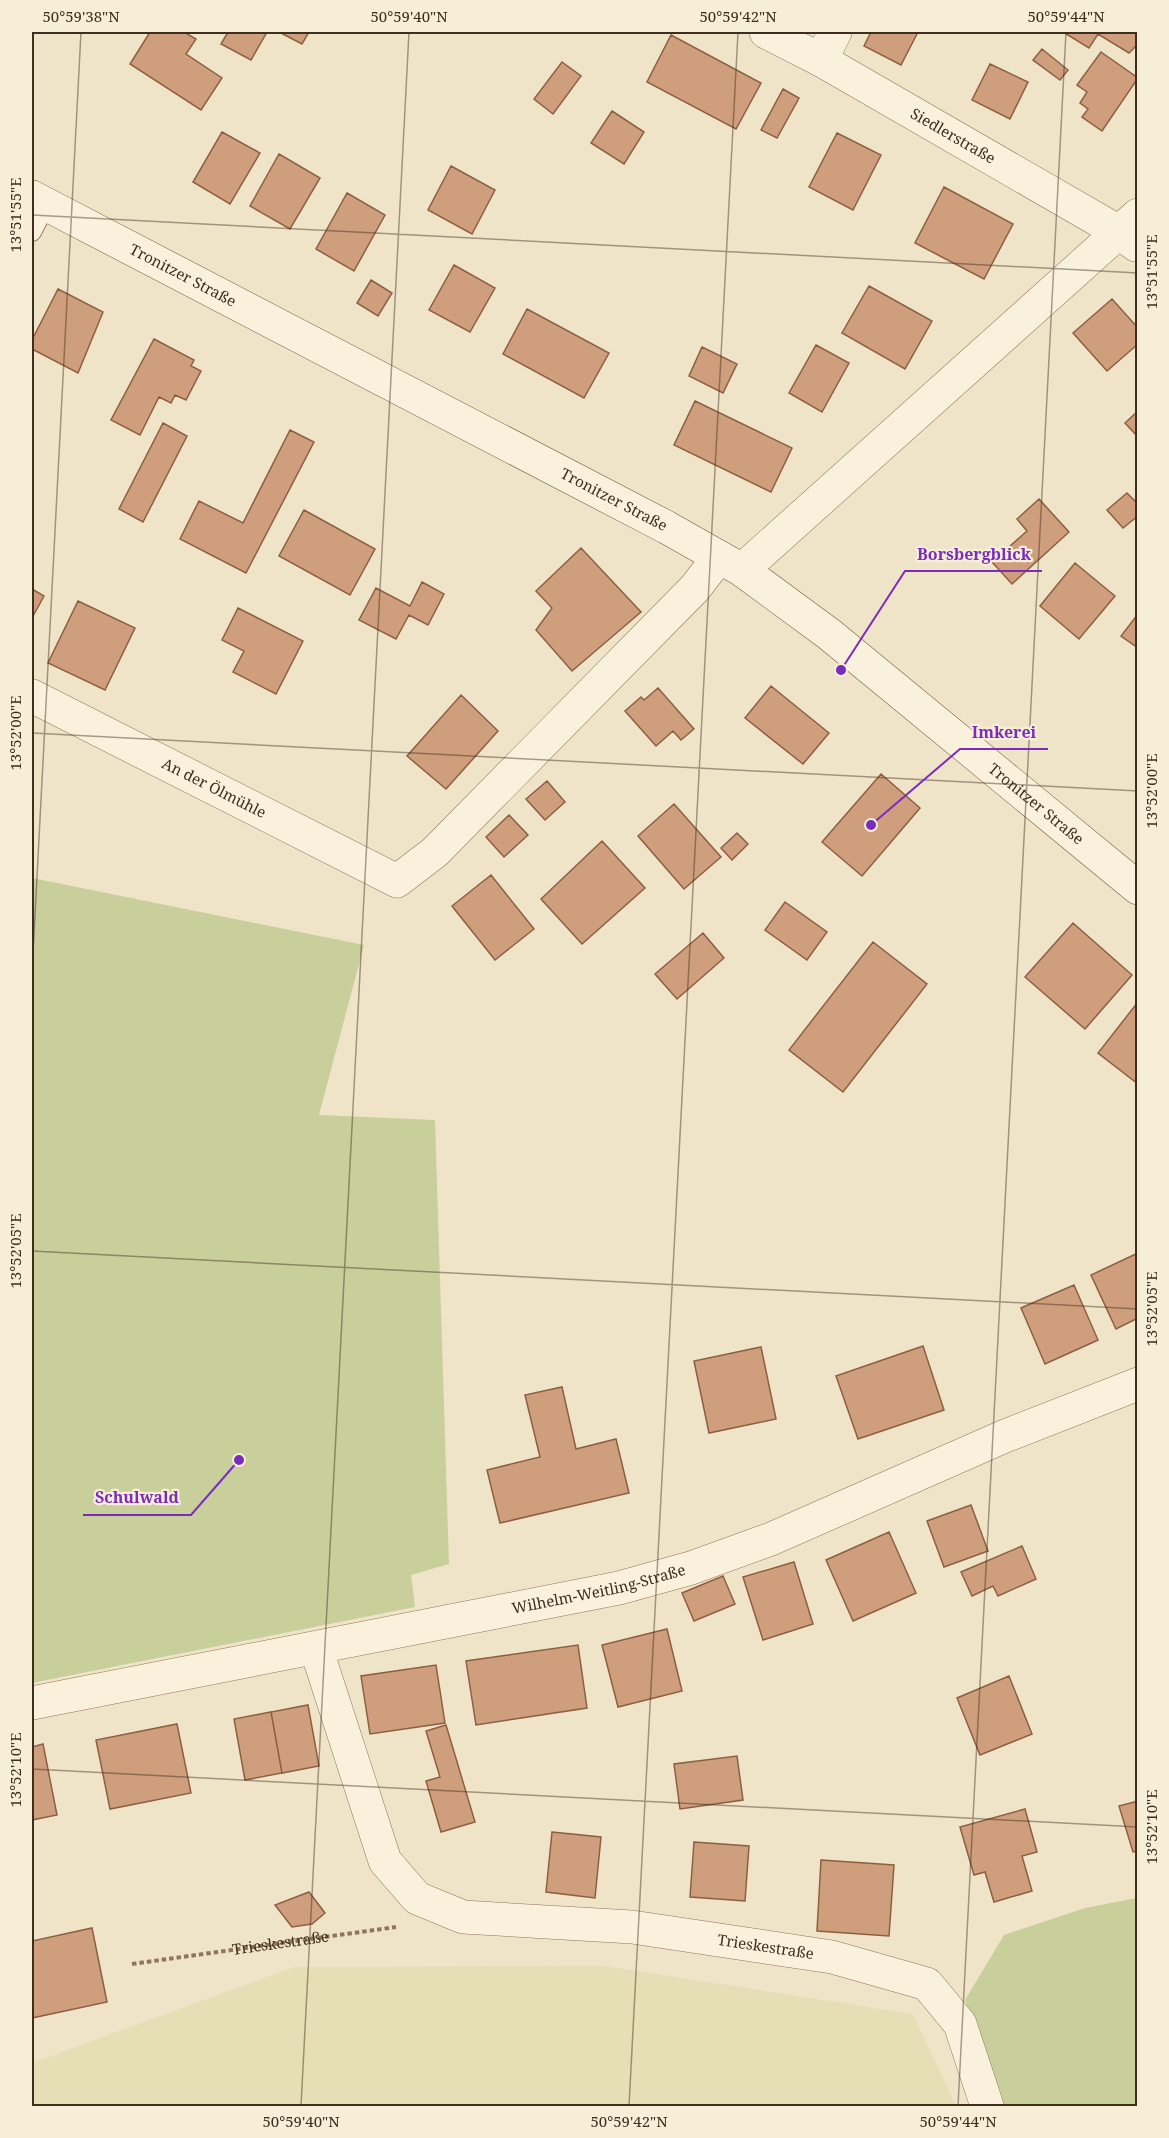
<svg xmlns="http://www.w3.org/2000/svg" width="1169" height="2138" viewBox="0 0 1169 2138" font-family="'Noto Serif',serif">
	<rect width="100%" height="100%" fill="#f0e4c8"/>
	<path fill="#e6deb5" d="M 604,1966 L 913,2014 L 956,2106 L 32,2106 L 32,2063 L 294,1967 Z"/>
	<path fill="#c9cf9b" d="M 32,878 L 364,945 L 319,1115 L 435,1120 L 449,1564 L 411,1575 L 415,1607 L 32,1683 Z
		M 1137,1898 L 1137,2106 L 1004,2106 L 965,2000 L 1004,1935 L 1085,1908 Z"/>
	<path fill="#cf9f7d" stroke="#8d5f41" stroke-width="1.5" d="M 150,32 L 184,32 L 196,39 L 186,54 L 222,78 L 201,110 L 130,64 Z
		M 228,32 L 267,32 L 251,60 L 221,44 Z
		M 279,32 L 309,32 L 302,44 Z
		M 871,32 L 918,32 L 901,65 L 864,46 Z
		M 1063,32 L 1138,32 L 1138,44 L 1129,53 L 1098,34 L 1089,48 Z
		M 671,35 L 761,83 L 736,129 L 647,82 Z
		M 1042,49 L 1068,70 L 1060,80 L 1033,60 Z
		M 1101,52 L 1138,78 L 1102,131 L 1082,117 L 1088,109 L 1080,103 L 1087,92 L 1077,85 Z
		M 562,62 L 581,76 L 553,114 L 534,99 Z
		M 990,64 L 1028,82 L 1010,119 L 972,100 Z
		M 783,89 L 799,98 L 777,138 L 761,130 Z
		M 612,111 L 644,132 L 624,164 L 591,143 Z
		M 222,132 L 260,153 L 230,204 L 193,182 Z
		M 837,133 L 881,155 L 853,210 L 809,187 Z
		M 279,154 L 320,178 L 290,229 L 250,206 Z
		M 451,166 L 495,190 L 472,234 L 428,210 Z
		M 944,187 L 1013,224 L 984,279 L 915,243 Z
		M 347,193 L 385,215 L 354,271 L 316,249 Z
		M 454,265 L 495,288 L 470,332 L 429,310 Z
		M 371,280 L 392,293 L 378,316 L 357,303 Z
		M 869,286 L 932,321 L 905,369 L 842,333 Z
		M 58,289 L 103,312 L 78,373 L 32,349 L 32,340 Z
		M 1112,299 L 1138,328 L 1138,344 L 1107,371 L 1073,333 Z
		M 527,309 L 609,353 L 584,398 L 503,354 Z
		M 154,339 L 194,360 L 191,366 L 201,371 L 186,400 L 175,395 L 171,403 L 159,397 L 140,435 L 111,420 Z
		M 816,345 L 849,363 L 822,412 L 789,393 Z
		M 702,347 L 737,364 L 723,393 L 689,376 Z
		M 695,401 L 792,448 L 771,492 L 674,445 Z
		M 1138,411 L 1138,437 L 1125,423 Z
		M 163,423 L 187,436 L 143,522 L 119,509 Z
		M 290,430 L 314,442 L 246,573 L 180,539 L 199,501 L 243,523 Z
		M 1127,493 L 1138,504 L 1138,516 L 1123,528 L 1107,510 Z
		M 1039,499 L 1069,532 L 1012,584 L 992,562 L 1027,531 L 1017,519 Z
		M 304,510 L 375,549 L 350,595 L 279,556 Z
		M 581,548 L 641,612 L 572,671 L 536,630 L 552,608 L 536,591 Z
		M 1075,563 L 1115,596 L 1079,639 L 1040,606 Z
		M 422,582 L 444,594 L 428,625 L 409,615 L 396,639 L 359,620 L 376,588 L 410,606 Z
		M 32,589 L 44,596 L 32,618 Z
		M 78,601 L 135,628 L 105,690 L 48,663 Z
		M 238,608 L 303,641 L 276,694 L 233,672 L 244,651 L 222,640 Z
		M 1138,614 L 1138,648 L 1121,636 Z
		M 771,686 L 829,733 L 803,764 L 745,718 Z
		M 658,688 L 694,729 L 681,740 L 673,731 L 656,746 L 625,711 L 641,697 L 644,700 Z
		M 461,695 L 498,731 L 446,789 L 407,756 Z
		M 881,774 L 920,808 L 862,876 L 822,842 Z
		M 547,781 L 565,802 L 545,820 L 526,799 Z
		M 674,804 L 721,857 L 684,889 L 638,836 Z
		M 509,815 L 528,835 L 504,857 L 486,837 Z
		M 737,833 L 748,844 L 732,860 L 721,848 Z
		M 602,841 L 645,888 L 582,944 L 541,899 Z
		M 491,875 L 534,929 L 495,960 L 452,906 Z
		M 785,902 L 827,932 L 807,960 L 765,930 Z
		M 1073,923 L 1132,975 L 1085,1029 L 1025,977 Z
		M 703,933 L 724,958 L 677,999 L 655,974 Z
		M 873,942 L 927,984 L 843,1092 L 789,1050 Z
		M 1138,1002 L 1138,1084 L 1098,1053 Z
		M 1138,1253 L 1138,1318 L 1116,1329 L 1091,1275 Z
		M 1074,1285 L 1098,1340 L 1045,1364 L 1021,1308 Z
		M 923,1346 L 944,1410 L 858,1439 L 836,1376 Z
		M 761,1347 L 776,1419 L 709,1433 L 694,1361 Z
		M 562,1387 L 576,1449 L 616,1439 L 629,1493 L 500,1523 L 487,1470 L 540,1457 L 525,1395 Z
		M 971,1505 L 988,1551 L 944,1567 L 927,1521 Z
		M 889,1532 L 916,1593 L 853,1621 L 826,1560 Z
		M 1022,1546 L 1036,1579 L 998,1596 L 993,1586 L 972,1596 L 961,1572 Z
		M 794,1562 L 813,1624 L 763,1640 L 743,1577 Z
		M 723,1576 L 735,1604 L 694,1621 L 682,1593 Z
		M 667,1629 L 682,1691 L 618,1707 L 602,1645 Z
		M 578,1645 L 587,1708 L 476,1725 L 466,1661 Z
		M 436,1665 L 445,1723 L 370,1734 L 361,1676 Z
		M 1009,1676 L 1032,1734 L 980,1755 L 957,1698 Z
		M 308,1705 L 319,1766 L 282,1773 L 271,1712 Z
		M 271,1712 L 282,1773 L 245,1780 L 234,1719 Z
		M 177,1724 L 191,1793 L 110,1809 L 96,1740 Z
		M 446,1725 L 475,1822 L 441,1832 L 426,1781 L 440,1777 L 426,1731 Z
		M 43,1744 L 57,1815 L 32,1820 L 32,1747 Z
		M 737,1756 L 743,1800 L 680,1809 L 674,1764 Z
		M 1138,1801 L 1138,1851 L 1133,1852 L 1119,1806 Z
		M 1025,1809 L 1037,1852 L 1022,1856 L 1032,1891 L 994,1902 L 985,1872 L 974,1875 L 960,1827 Z
		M 552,1832 L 601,1837 L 595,1898 L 546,1892 Z
		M 694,1842 L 749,1846 L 745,1901 L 690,1897 Z
		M 821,1860 L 894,1865 L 889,1936 L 817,1931 Z
		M 309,1892 L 325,1913 L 312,1924 L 292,1927 L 275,1905 Z
		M 92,1928 L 107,2002 L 32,2018 L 32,1941 Z"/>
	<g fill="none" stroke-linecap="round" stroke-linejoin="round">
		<defs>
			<path id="lane" d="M 32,232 L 46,205"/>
			<g id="street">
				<path id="s2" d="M 766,32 L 821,60 L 1119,232 L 1136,245"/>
				<path d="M 821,60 L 835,32"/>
				<path d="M 742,570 L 1138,215"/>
				<path id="s3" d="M 32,696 L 397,881 L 435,852 L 695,588 L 719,557"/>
				<path id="s4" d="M 316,1648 L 385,1861 L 417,1898 L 463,1917 L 632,1927 L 832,1957 L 927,1984 L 960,2024 L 987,2106"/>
				<path id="s5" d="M 32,1703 L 619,1588 L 691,1568 L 771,1539 L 1005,1436 L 1138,1384"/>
			</g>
			<g id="secondary">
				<path id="s6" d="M 32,197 L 666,527 L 742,570 L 829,634 L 1138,888"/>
			</g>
		</defs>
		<use href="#lane" stroke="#8d765c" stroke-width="20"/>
		<use href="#street" stroke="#8d765c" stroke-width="34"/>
		<use href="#secondary" stroke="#6f573f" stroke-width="34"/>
		<path stroke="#8d765c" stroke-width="4" stroke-dasharray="4.5 3" stroke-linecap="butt" id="s1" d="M 132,1964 L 396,1927"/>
		<use href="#lane" stroke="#faf1dc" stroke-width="18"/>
		<use href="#street" stroke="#faf1dc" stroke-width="33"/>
		<use href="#secondary" stroke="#faf1dc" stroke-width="33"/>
	</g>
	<path fill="none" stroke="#3d2e20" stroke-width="1.5" stroke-opacity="0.45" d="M 32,215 L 1138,273M 32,733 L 1138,791M 32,973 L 81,32M 32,1251 L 1138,1309M 32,1769 L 1138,1827M 301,2106 L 409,32M 629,2106 L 738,32M 958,2106 L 1066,32"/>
	<g text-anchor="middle" stroke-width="4.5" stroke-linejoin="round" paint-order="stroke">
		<g font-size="15" fill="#3d2e20" stroke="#f7eed8">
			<text dy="5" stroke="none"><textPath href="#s2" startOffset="214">Siedlerstraße</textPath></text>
			<text dy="5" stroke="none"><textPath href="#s6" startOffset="170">Tronitzer Straße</textPath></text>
			<text dy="5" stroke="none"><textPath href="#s6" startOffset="656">Tronitzer Straße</textPath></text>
			<text dy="5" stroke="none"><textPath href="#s3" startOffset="204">An der Ölmühle</textPath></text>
			<text dy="5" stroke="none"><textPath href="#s6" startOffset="1178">Tronitzer Straße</textPath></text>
			<text dy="5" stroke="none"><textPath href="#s5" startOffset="578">Wilhelm-Weitling-Straße</textPath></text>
			<text dy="5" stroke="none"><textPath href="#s1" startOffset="150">Trieskestraße</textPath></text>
			<text dy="5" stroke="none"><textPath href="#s4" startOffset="627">Trieskestraße</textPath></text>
		</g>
	</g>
	<path fill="none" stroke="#7b2cbf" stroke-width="2" d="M841 670L905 571H1042M871 825L960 749H1048M239 1460L191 1515H83"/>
	<g fill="#7b2cbf" stroke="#f7eed8" stroke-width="2">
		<circle cx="841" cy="670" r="6"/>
		<circle cx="871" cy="825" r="6"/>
		<circle cx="239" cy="1460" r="6"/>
	</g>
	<g font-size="16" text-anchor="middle" font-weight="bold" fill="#7b2cbf" stroke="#f7eed8" stroke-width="4.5" stroke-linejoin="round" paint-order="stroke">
		<text x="974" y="560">Borsbergblick</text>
		<text x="1004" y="738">Imkerei</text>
		<text x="137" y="1503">Schulwald</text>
	</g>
	<rect width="1169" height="2138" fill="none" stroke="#f7eed8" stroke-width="66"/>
	<rect x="33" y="33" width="1103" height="2072" fill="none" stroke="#3d2e20" stroke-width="2"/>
	<g font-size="15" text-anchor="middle" fill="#3d2e20">
		<text x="81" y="22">50°59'38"N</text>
		<text x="409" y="22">50°59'40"N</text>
		<text x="738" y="22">50°59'42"N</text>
		<text x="1066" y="22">50°59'44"N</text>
		<text transform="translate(16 215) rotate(-90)" y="5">13°51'55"E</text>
		<text transform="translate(1152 272) rotate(-90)" y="5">13°51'55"E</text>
		<text transform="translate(16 733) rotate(-90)" y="5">13°52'00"E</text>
		<text transform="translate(1152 791) rotate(-90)" y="5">13°52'00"E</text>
		<text transform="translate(16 1251) rotate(-90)" y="5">13°52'05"E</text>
		<text transform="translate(1152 1309) rotate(-90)" y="5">13°52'05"E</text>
		<text transform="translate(16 1770) rotate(-90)" y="5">13°52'10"E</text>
		<text transform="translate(1152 1827) rotate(-90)" y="5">13°52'10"E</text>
		<text x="301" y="2127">50°59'40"N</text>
		<text x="629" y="2127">50°59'42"N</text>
		<text x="958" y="2127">50°59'44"N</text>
	</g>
</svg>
